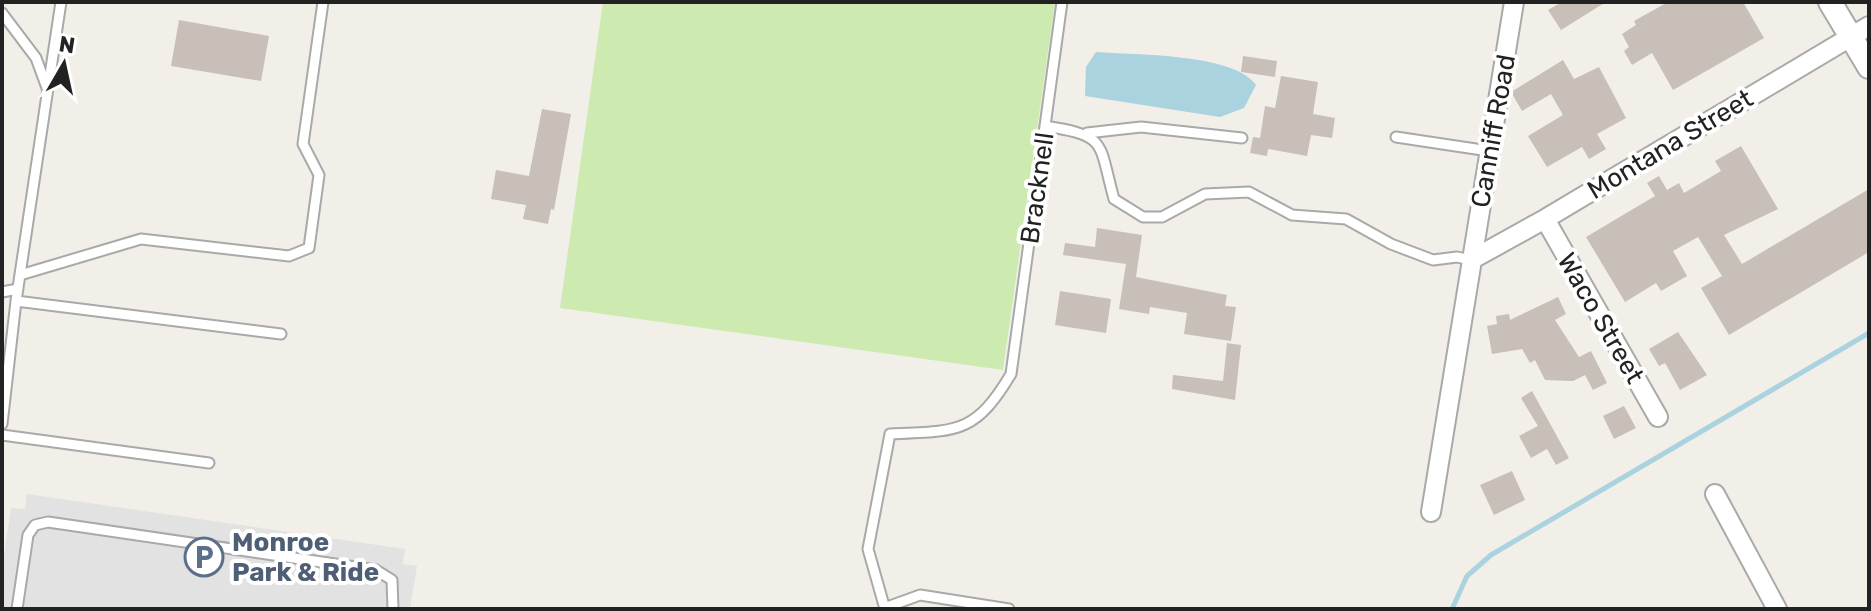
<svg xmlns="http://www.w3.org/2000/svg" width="1871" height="611" viewBox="0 0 1871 611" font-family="Rubik,sans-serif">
	<rect width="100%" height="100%" fill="#f2efe9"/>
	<path fill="#cdebb0" d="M 603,2 L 1055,2 L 1003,370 L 560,308 Z"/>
	<path fill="#e2e2e2" d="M 27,494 L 405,549 L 403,564 L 417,566 L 410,609 L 2,609 L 2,568 L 11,508 L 25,509 Z"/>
	<path fill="#aad3df" d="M 1096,52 C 1134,55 1234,53 1256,85 L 1244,108 L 1220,117 L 1085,96 L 1086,67 Z"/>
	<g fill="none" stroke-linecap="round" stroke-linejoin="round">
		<path stroke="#aad3df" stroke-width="5" d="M 1452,609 L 1467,576 L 1491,555 L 1869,333"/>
	</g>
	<path fill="#c7bfb8" d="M 1562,2 L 1606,2 L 1561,30 L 1548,10 Z
		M 1668,2 L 1743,2 L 1764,38 L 1673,90 L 1652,53 L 1632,65 L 1624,51 L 1629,47 L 1622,34 L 1636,25 L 1634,21 Z
		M 179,20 L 269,36 L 261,81 L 171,66 Z
		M 1243,56 L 1277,61 L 1275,77 L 1241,72 Z
		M 1563,60 L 1574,79 L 1599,67 L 1626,118 L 1597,134 L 1606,149 L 1589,159 L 1582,147 L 1547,167 L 1528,136 L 1563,115 L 1551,94 L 1522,111 L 1511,92 Z
		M 1281,76 L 1318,82 L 1313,114 L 1335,118 L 1332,138 L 1311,135 L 1307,156 L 1268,149 L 1267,156 L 1250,153 L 1253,137 L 1260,138 L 1265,106 L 1275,108 Z
		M 542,109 L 571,114 L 554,210 L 551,209 L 548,224 L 523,219 L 526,205 L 491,199 L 496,170 L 529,176 Z
		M 1741,146 L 1778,209 L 1724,235 L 1742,264 L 1869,189 L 1869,252 L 1729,335 L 1701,288 L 1722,276 L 1698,237 L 1673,251 L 1687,276 L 1661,291 L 1656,283 L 1625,302 L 1586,237 L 1655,196 L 1647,183 L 1659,176 L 1667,190 L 1679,183 L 1684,193 L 1721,171 L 1715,161 Z
		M 1097,228 L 1142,235 L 1136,277 L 1227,295 L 1225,306 L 1236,307 L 1231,341 L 1184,334 L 1187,313 L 1150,307 L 1149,314 L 1119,309 L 1126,264 L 1063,255 L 1065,243 L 1095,247 Z
		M 1060,291 L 1111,299 L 1106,333 L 1055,325 Z
		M 1558,297 L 1566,314 L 1555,320 L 1579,357 L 1591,351 L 1607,383 L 1593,390 L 1585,375 L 1573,381 L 1545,380 L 1535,360 L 1530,363 L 1522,349 L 1492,354 L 1487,326 L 1497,324 L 1496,316 L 1509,314 L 1510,320 Z
		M 1678,332 L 1707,375 L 1680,390 L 1665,363 L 1659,366 L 1649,349 Z
		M 1227,343 L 1241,345 L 1235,400 L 1172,389 L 1173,375 L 1223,381 Z
		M 1532,391 L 1569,458 L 1556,465 L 1547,449 L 1531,458 L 1519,436 L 1538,426 L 1521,398 Z
		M 1624,406 L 1636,428 L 1614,439 L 1603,416 Z
		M 1512,471 L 1525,500 L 1494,515 L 1480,485 Z"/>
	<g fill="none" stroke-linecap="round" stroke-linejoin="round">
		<defs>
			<path id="service" d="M 2,13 L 36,58 L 47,88
				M 1045,126 C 1108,136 1098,141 1114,199 L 1143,217 L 1162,217 L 1205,194 L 1249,192 L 1292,215 L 1346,219 L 1391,244 L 1433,260 L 1457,257 L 1471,260
				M 1087,133 L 1141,127 L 1242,138
				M 1396,137 L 1489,151
				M 20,275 L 141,239 L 289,256 L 309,248 L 319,175 L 303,144 L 323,2
				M 2,292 L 18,289
				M 16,301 L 281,334
				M 2,424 L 16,301 L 61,2
				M 2,435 L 209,463
				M 887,607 L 920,595 L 1009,609
				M 17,609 L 28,535 L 35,525 L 48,522 L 376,570 L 392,580 L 393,609
				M 885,609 L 868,549 L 890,434 C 958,431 975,434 1011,374 L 1062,2"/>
			<path id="minor" d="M 1545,219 L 1658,417
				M 1471,260 L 1545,219 L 1869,26
				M 1715,494 L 1777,609
				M 1431,512 L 1514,2"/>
			<path id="tertiary" d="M 1830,2 L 1869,67"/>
		</defs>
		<use href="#service" stroke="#a9a9a9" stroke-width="13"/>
		<use href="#minor" stroke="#a9a9a9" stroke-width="22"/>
		<use href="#tertiary" stroke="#a9a9a9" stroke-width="26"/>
		<use href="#service" stroke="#fff" stroke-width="9"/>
		<use href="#minor" stroke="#fff" stroke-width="18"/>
		<use href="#tertiary" stroke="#fff" stroke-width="22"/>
	</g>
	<defs>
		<symbol id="parking-ring" viewBox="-11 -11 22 22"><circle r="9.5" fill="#fff" stroke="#5c6f8a" stroke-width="1.5"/><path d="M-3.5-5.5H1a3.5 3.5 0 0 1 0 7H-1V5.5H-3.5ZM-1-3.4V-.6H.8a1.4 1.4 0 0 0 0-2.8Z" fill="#5c6f8a"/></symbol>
	</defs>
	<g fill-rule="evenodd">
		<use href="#parking-ring" x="182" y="535" width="44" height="44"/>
	</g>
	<g text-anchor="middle" stroke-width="8" stroke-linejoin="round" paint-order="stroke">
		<g font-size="26" fill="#222" stroke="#fff">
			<text transform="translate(1493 131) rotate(-80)" y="9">Canniff Road</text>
			<text transform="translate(1670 144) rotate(-31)" y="9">Montana Street</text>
			<text transform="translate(1037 188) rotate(-82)" y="9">Bracknell</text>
			<text transform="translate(1601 318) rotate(60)" y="9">Waco Street</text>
		</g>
		<g font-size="26" font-weight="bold" fill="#4e5e75" stroke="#fff" text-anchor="start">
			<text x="232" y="551">Monroe<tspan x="232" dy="30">Park &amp; Ride</tspan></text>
		</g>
	</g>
	<rect width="1871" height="611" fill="none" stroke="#222222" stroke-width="8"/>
	<g transform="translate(64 64) rotate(9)" stroke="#ffffff" stroke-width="6" paint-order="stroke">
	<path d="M0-6L14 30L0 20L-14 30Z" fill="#222222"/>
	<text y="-12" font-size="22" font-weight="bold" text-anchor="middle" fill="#222222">N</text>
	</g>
</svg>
